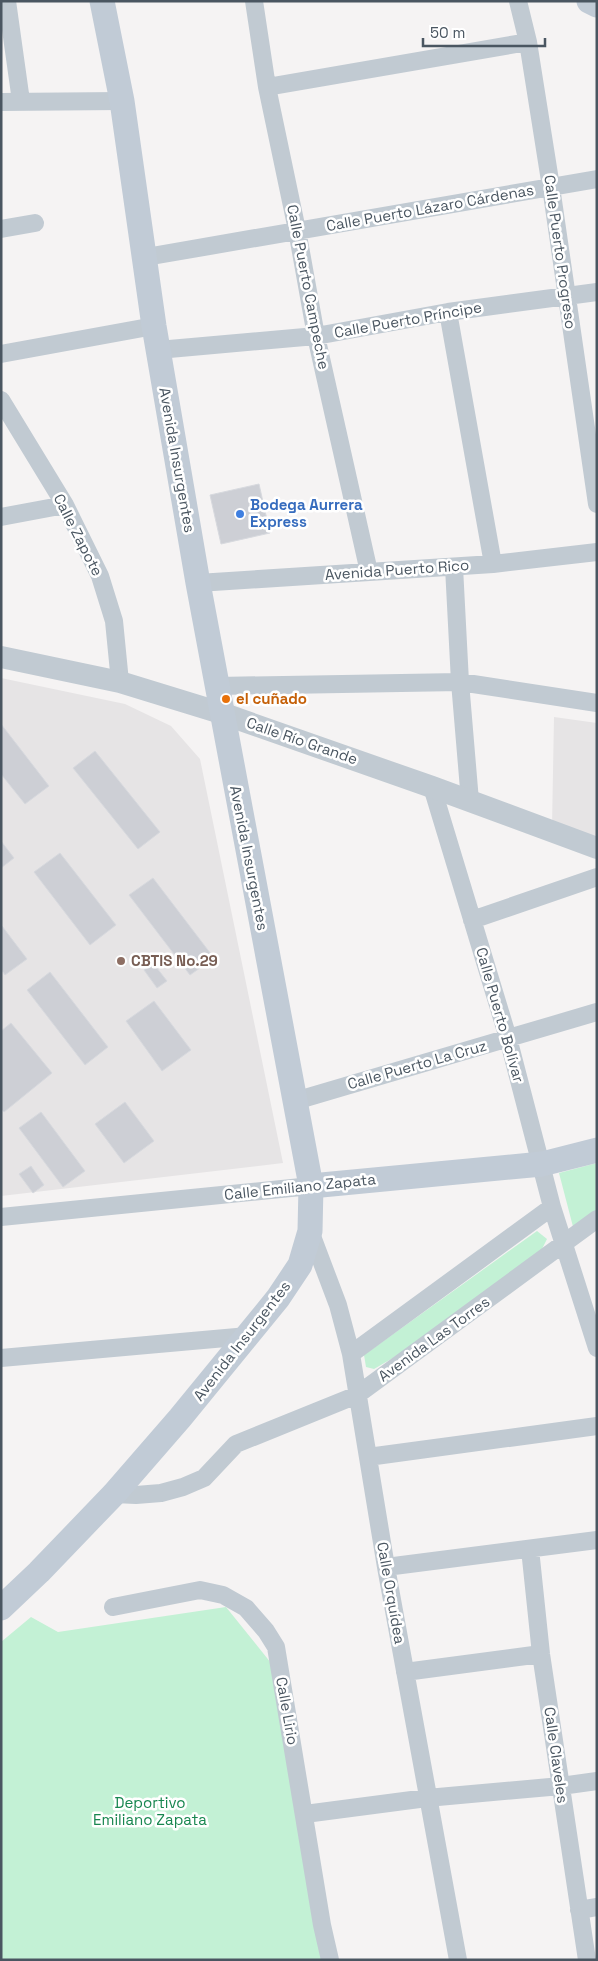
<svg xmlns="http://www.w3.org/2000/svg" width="598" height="1961" viewBox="0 0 598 1961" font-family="'Space Grotesk',sans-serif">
	<rect width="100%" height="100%" fill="#f5f3f3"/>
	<path fill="#e6e4e5" d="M 1,678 L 125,704 L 171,726 L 200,759 L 283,1163 L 1,1196 Z
		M 554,717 L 597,723 L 597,843 L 552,827 Z"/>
	<path fill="#c3f1d5" d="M 597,1163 L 597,1230 L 577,1242 L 559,1173 Z
		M 537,1231 L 547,1239 L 542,1249 L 410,1348 L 374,1369 L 366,1367 L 364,1355 Z
		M 226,1607 L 271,1663 L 325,1960 L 1,1960 L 1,1642 L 31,1617 L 58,1632 Z"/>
	<path fill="#cdcfd5" stroke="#d7d9de" d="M 259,484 L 270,533 L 221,544 L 210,495 Z
		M 1,724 L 49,786 L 25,804 L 1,774 Z
		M 95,751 L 160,832 L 138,849 L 73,768 Z
		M 1,841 L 14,858 L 1,868 Z
		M 60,853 L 116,925 L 90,945 L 34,872 Z
		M 153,878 L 214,958 L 190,975 L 129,895 Z
		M 1,926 L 2,926 L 27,959 L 5,975 L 1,969 Z
		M 153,963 L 167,981 L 157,988 L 144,970 Z
		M 50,972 L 108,1047 L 85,1065 L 27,990 Z
		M 154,1001 L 191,1050 L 162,1071 L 126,1021 Z
		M 11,1023 L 52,1073 L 4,1112 L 1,1109 L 1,1031 Z
		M 125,1102 L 154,1141 L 124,1163 L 95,1124 Z
		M 41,1112 L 85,1171 L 63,1187 L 19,1128 Z
		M 31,1166 L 44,1185 L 33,1193 L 19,1174 Z"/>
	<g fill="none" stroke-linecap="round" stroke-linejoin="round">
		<path stroke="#c1cad2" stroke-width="18" d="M 7,1 L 21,101
			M 254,1 L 267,87 L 297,230 L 316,336 L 369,572
			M 518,1 L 528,42 L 551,187 L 597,504
			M 267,87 L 528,42
			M 1,102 L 122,101
			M 1,229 L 35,223
			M 146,257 L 597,179
			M 448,312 L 493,564
			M 158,350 L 316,336 L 448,312 L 597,292
			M 1,354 L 154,326
			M 1,400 L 65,505 L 100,576 L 114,621 L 120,682
			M 1,517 L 65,505
			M 454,567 L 460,682 L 470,801
			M 198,583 L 493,564 L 597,552
			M 217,686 L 460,682 L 597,703
			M 432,787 L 508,1038 L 552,1207 L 597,1348
			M 472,920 L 597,877
			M 295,1101 L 597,1012
			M 1,1217 L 311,1186
			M 310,1231 L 338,1305 L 351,1354 L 386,1567 L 458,1960
			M 351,1354 L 552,1207
			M 1,1358 L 248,1336
			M 368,1457 L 597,1426
			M 114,1494 L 136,1495 L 161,1493 L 183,1487 L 204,1478 L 236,1444 L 357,1395 L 597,1219
			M 530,1549 L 541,1654 L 587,1960
			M 386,1567 L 597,1540
			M 113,1607 L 200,1590 L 223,1595 L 246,1608 L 266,1631 L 276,1647 L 322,1925 L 330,1960
			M 405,1672 L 541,1654
			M 305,1814 L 427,1798 L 561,1786 L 597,1781
			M 579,1910 L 597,1907"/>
		<path stroke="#c1cad2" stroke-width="22" d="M 1,657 L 120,682 L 221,713 L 432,787 L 597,848"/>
		<path stroke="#c1cbd6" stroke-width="25" d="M 589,1 L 597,5
			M 311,1186 L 542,1164 L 597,1150
			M 1,1608 L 39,1572 L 114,1494 L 180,1418 L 278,1298 L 300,1265 L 310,1231 L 311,1186 L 198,583 L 154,326 L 122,101 L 102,1"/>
	</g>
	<circle fill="#3f7fe0" stroke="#fff" stroke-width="2" cx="240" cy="514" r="5"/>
	<circle fill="#e8710a" stroke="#fff" stroke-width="2" cx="226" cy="699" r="5"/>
	<circle fill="#8d6e63" stroke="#fff" stroke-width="2" cx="121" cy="961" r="5"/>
	<g text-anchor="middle" stroke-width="5" stroke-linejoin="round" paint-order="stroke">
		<g font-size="15" fill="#4a5661" stroke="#fff">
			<text transform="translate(430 208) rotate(-10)" y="5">Calle Puerto Lázaro Cárdenas</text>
			<text transform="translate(560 252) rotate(82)" y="5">Calle Puerto Progreso</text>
			<text transform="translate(308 287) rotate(79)" y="5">Calle Puerto Campeche</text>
			<text transform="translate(408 320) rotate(-10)" y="5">Calle Puerto Príncipe</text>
			<text transform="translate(177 460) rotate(80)" y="5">Avenida Insurgentes</text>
			<text transform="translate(78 535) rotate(63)" y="5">Calle Zapote</text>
			<text transform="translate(397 570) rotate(-4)" y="5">Avenida Puerto Rico</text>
			<text transform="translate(302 741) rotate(19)" y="5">Calle Río Grande</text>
			<text transform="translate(249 858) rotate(79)" y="5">Avenida Insurgentes</text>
			<text transform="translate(500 1015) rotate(74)" y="5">Calle Puerto Bolívar</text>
			<text transform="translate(417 1065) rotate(-16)" y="5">Calle Puerto La Cruz</text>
			<text transform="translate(300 1187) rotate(-6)" y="5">Calle Emiliano Zapata</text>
			<text transform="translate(434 1339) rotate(-36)" y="5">Avenida Las Torres</text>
			<text transform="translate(242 1341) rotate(-52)" y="5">Avenida Insurgentes</text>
			<text transform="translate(391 1593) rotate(80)" y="5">Calle Orquídea</text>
			<text transform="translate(287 1711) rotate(80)" y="5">Calle Lirio</text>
			<text transform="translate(556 1755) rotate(82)" y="5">Calle Claveles</text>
		</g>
		<g font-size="15" font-weight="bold" fill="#366cbe" stroke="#fff" text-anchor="start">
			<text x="250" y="510">Bodega Aurrera<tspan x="250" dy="17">Express</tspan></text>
		</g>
		<g font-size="15" font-weight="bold" fill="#c56008" stroke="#fff" text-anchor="start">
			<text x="236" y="704">el cuñado</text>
		</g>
		<g font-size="15" font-weight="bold" fill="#785e54" stroke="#fff" text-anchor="start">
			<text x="131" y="966">CBTIS No.29</text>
		</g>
		<g font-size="15" fill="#17864f" stroke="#fff">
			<text x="150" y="1808">Deportivo<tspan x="150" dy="17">Emiliano Zapata</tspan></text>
		</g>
	</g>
	<rect width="598" height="1961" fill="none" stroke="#4a5661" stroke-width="5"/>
	<path d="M423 38v8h122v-8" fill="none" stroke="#4a5661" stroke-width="2.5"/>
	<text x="430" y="38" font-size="15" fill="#4a5661" stroke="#ffffff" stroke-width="4" paint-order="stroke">50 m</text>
</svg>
